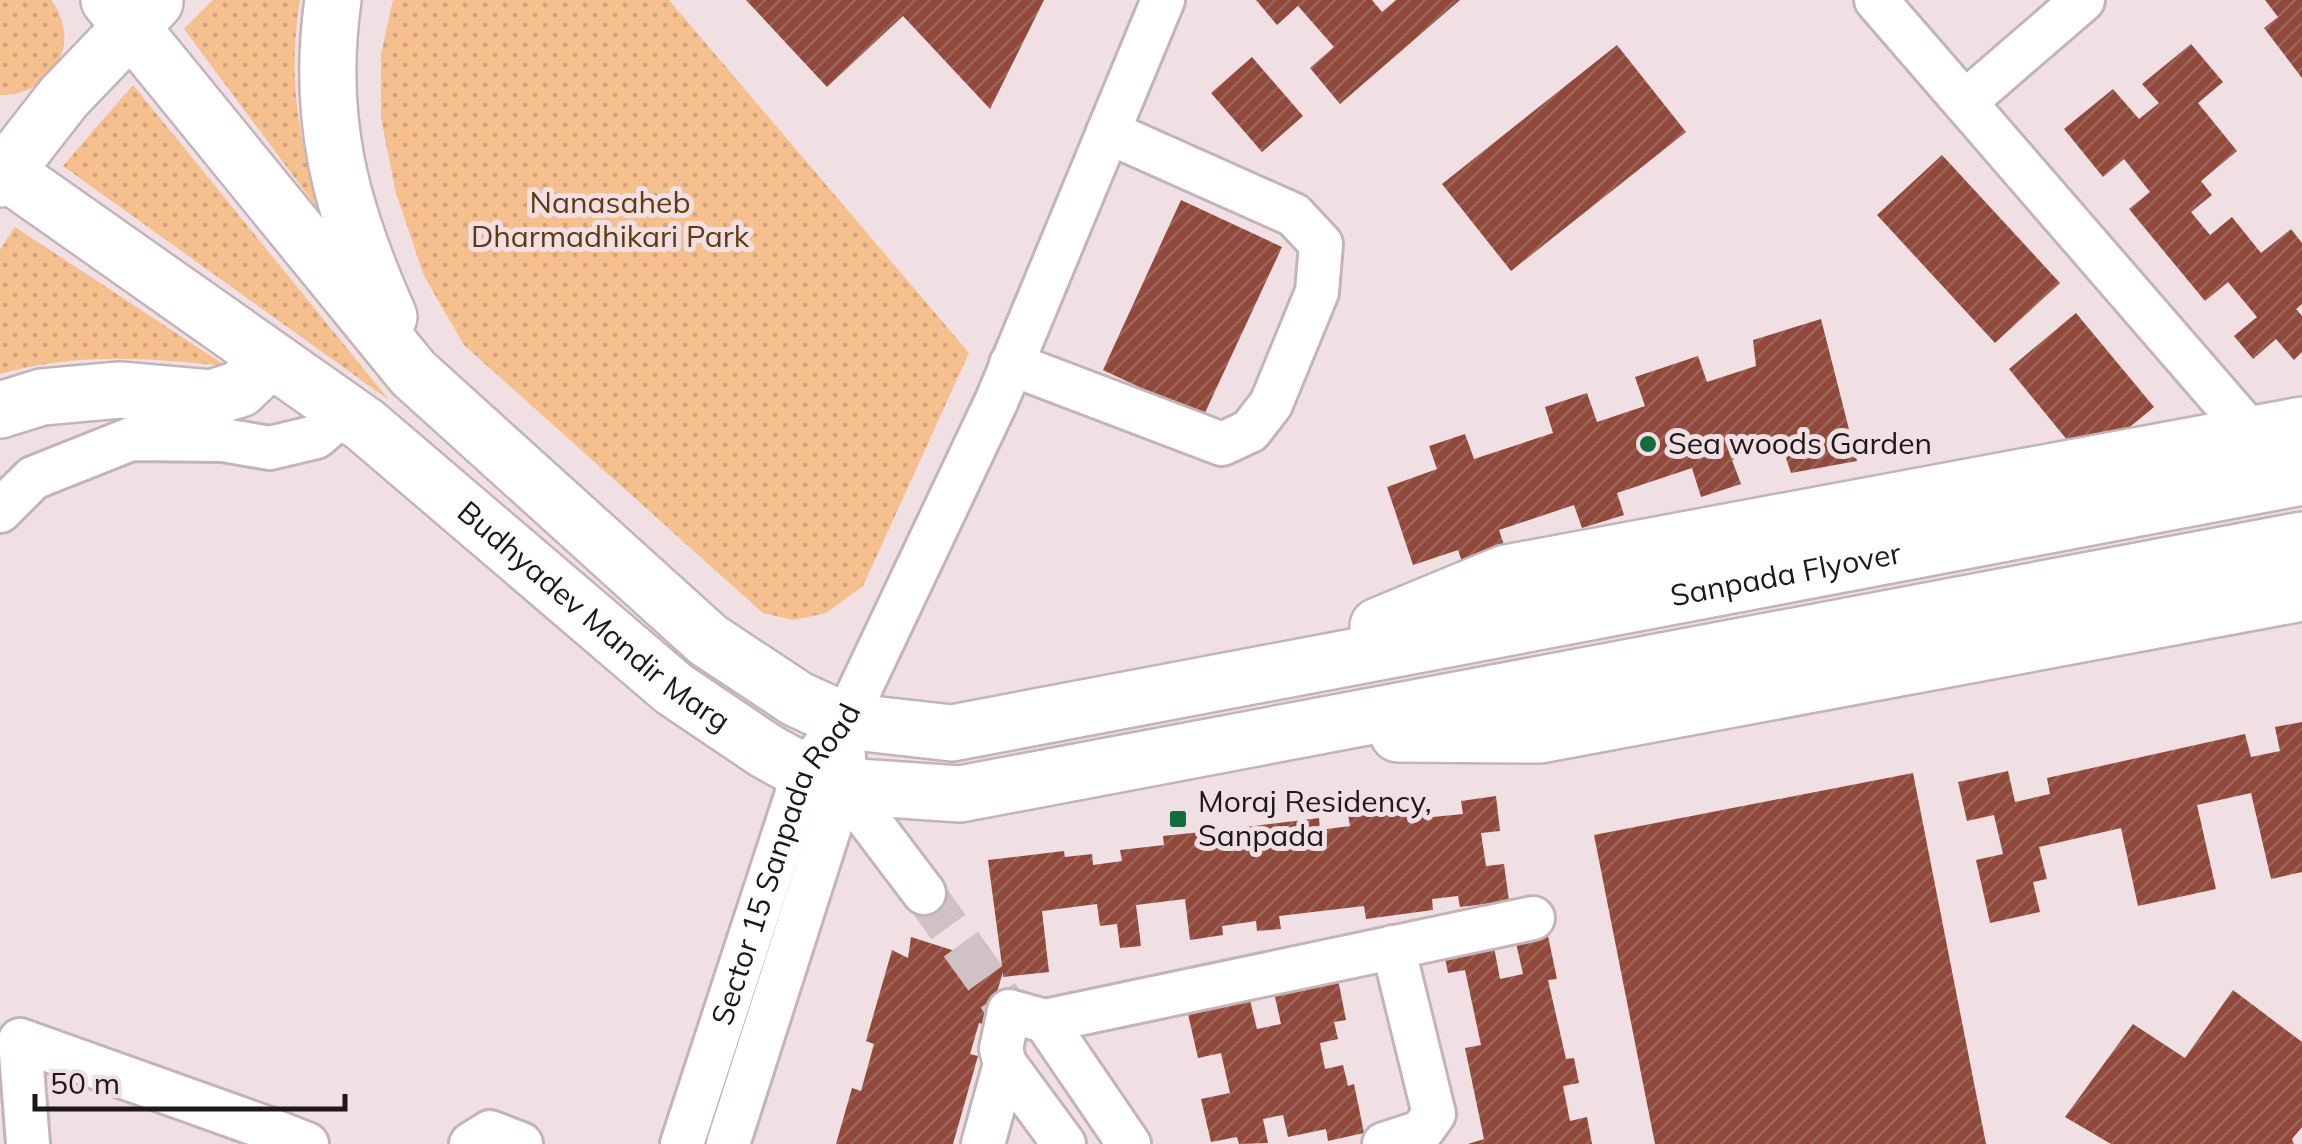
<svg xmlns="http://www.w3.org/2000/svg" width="2302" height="1144" viewBox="0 0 2302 1144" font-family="Mulish,sans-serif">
	<defs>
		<pattern id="grass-dots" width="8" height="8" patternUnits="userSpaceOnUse" patternTransform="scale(2.5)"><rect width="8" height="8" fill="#f5bf8e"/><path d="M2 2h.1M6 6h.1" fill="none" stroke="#d2a37a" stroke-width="1.8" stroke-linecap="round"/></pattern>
		<pattern id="building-hatch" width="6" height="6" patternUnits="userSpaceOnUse" patternTransform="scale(2.5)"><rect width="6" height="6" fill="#90493b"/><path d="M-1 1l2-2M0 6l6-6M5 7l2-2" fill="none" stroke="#9b655b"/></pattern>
	</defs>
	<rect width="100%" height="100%" fill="#f0dfe3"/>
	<path fill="url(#grass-dots)" d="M 0,0 L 51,0 C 84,43 51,96 0,95 Z
		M 213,0 L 300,0 C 287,83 299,129 318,209 L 184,29 Z
		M 393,0 L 669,0 L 969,353 L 863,586 L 826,613 L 794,620 L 763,613 L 464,345 L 424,276 L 396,193 L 381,118 L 381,54 Z
		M 133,85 L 389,400 L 63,166 Z
		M 15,227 L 226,366 C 147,358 78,352 0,374 L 0,250 Z"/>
	<path fill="url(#building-hatch)" d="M 746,0 L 1044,0 L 990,109 L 903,16 L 827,87 Z
		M 1256,0 L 1372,0 L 1382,12 L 1396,0 L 1460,0 L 1340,104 L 1310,68 L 1334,47 L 1298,6 L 1277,25 Z
		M 2265,0 L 2302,0 L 2302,78 L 2264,28 L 2278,17 Z
		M 2191,44 L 2223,82 L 2198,103 L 2237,151 L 2201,181 L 2212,195 L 2191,212 L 2210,235 L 2232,217 L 2261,253 L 2291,229 L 2302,243 L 2302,304 L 2296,309 L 2302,316 L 2302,352 L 2294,360 L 2276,339 L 2253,359 L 2234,336 L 2257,317 L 2228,282 L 2205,301 L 2129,209 L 2150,192 L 2124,159 L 2103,177 L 2064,129 L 2113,89 L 2139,119 L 2159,103 L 2142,84 Z
		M 1617,45 L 1686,132 L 1511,271 L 1442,184 Z
		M 1252,57 L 1303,116 L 1262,152 L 1211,93 Z
		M 1942,155 L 2060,283 L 1995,343 L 1877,215 Z
		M 1181,200 L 1282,247 L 1203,417 L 1103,370 Z
		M 2076,313 L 2154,407 L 2086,463 L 2009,369 Z
		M 1821,319 L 1857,461 L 1791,473 L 1781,443 L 1732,460 L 1741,484 L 1701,497 L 1692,468 L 1617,493 L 1624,515 L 1582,528 L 1574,505 L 1499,530 L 1507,554 L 1464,568 L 1458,550 L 1413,565 L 1387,487 L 1437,469 L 1429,446 L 1465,434 L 1474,459 L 1553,433 L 1545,407 L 1587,393 L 1597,422 L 1645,406 L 1635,377 L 1698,356 L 1707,382 L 1756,366 L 1753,340 Z
		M 2302,722 L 2302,872 L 2271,879 L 2251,793 L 2197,805 L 2216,889 L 2138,906 L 2121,828 L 2039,847 L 2047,879 L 2033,882 L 2040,912 L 1990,923 L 1976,860 L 2003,854 L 1994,815 L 1967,821 L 1958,782 L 2008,771 L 2015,802 L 2050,794 L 2047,778 L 2245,734 L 2251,757 L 2280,751 L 2275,727 Z
		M 1913,773 L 1986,1144 L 1655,1144 L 1594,835 Z
		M 1496,796 L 1500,831 L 1481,833 L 1486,866 L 1504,864 L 1509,901 L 1460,907 L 1458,896 L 1432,899 L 1433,910 L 1366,919 L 1364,906 L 1279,916 L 1281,929 L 1257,931 L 1256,921 L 1222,926 L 1223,935 L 1190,940 L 1185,899 L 1136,905 L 1141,946 L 1120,948 L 1117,924 L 1100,926 L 1097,904 L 1042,911 L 1049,972 L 1003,977 L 1003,972 L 987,1025 L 979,1023 L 970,1054 L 978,1056 L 953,1144 L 836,1144 L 852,1088 L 861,1091 L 874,1044 L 866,1041 L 892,950 L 908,958 L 911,937 L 1002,966 L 988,860 L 1064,851 L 1065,857 L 1092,854 L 1093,865 L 1122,861 L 1120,850 L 1164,845 L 1163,836 L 1211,831 L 1212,838 L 1247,834 L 1246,827 L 1319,818 L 1320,830 L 1350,826 L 1348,814 L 1422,805 L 1423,818 L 1463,814 L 1461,801 Z
		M 1548,936 L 1557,979 L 1548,980 L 1566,1059 L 1574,1058 L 1579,1083 L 1563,1086 L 1570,1121 L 1587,1117 L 1592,1144 L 1468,1144 L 1484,1139 L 1465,1048 L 1481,1045 L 1465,970 L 1448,973 L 1445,958 L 1494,947 L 1500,979 L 1523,974 L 1516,943 Z
		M 1336,969 L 1346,1020 L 1334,1022 L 1338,1039 L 1320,1043 L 1325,1069 L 1343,1065 L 1348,1086 L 1354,1084 L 1364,1133 L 1328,1141 L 1326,1129 L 1288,1137 L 1283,1115 L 1263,1119 L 1268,1143 L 1239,1144 L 1237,1137 L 1211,1142 L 1201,1099 L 1230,1093 L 1221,1053 L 1198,1058 L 1185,1001 L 1247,988 L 1257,1029 L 1281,1024 L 1272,983 Z
		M 2233,990 L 2302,1042 L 2302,1127 L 2292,1139 L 2294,1144 L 2111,1144 L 2065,1117 L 2133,1024 L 2185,1058 Z"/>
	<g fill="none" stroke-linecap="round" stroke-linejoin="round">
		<path stroke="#d0c1c5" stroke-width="42" stroke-dasharray="42 21" stroke-linecap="butt" d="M 924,893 L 1009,1011"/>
		<defs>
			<g id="minor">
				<path d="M 1876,0 L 2252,434"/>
				<path d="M 1965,102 L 2083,0"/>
				<path d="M 1011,364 L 1222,444 L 1250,431 L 1271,404 L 1317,292 L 1321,244 L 1294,215 L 1108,132"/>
				<path d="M 0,511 L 33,478 L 131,439 L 223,440 L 270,448 L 316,437 L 345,412"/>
				<path d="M 843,786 L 924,893"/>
				<path d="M 1045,1021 L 1533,918"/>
				<path d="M 269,1129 L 307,1144"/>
				<path d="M 28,1144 L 20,1040 L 269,1129 L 270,1144"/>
				<path d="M 471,1144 L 490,1132 L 521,1144"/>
				<path id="s1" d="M 682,1144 L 804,772 L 845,721 L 997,400 L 1163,0"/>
				<path d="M 728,1144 L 843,786 L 844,756"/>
				<path d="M 983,1144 L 1005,1064"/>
				<path d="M 1064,1144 L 1005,1064 L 1001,1049 L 1009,1011 L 1045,1021 L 1129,1144"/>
				<path d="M 1384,1144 L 1421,1132 L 1434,1114 L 1393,947"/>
			</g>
			<g id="major">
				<path id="s2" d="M 109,0 L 413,373 L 708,640 L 797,699 L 845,721 L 952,733 L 2302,477"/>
				<path d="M 333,0 C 316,119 341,209 389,317"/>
				<path id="s3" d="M 0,168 L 365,425 L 674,689 L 766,751 L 804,772 L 843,786 L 960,794 L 2302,540"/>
				<path d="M 0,179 L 64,97 L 155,2"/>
				<path d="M 0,410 L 42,397 L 120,390 L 211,398 L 240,389 L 271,359"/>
				<path d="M 1378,626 L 1506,573 L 2302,425"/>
				<path d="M 1398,734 L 1540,735 L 2302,593"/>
			</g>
		</defs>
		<use href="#minor" stroke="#c4b3b7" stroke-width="48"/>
		<use href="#major" stroke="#c4b3b7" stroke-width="60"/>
		<use href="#minor" stroke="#fff" stroke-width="42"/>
		<use href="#major" stroke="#fff" stroke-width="55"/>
	</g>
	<g fill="#146b3e" stroke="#f0dfe3" stroke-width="4">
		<circle cx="1648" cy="444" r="10"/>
		<rect x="1168" y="809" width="20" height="20" rx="5"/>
	</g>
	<g text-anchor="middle" stroke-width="10" stroke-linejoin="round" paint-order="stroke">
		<g font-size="30" fill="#613a10" stroke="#f0dfe3">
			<text x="610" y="213">Nanasaheb<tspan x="610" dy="34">Dharmadhikari Park</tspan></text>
		</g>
		<g font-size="30" fill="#1e181a" stroke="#f0dfe3" text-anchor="start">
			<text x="1668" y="454">Sea woods Garden</text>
			<text x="1198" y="812">Moraj Residency,<tspan x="1198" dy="34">Sanpada</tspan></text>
		</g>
		<g font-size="30" fill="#1e181a" stroke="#f0dfe3">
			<text dy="10" stroke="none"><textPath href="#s2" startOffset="1995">Sanpada Flyover</textPath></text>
			<text dy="10" stroke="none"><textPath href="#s3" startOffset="745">Budhyadev Mandir Marg</textPath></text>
			<text dy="10" stroke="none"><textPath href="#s1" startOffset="300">Sector 15 Sanpada Road</textPath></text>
		</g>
	</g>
	<path d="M35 1094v15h310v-15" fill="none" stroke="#1e181a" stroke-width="5"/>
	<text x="50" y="1094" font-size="30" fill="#1e181a" stroke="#f0dfe3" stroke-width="8" paint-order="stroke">50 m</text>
</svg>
